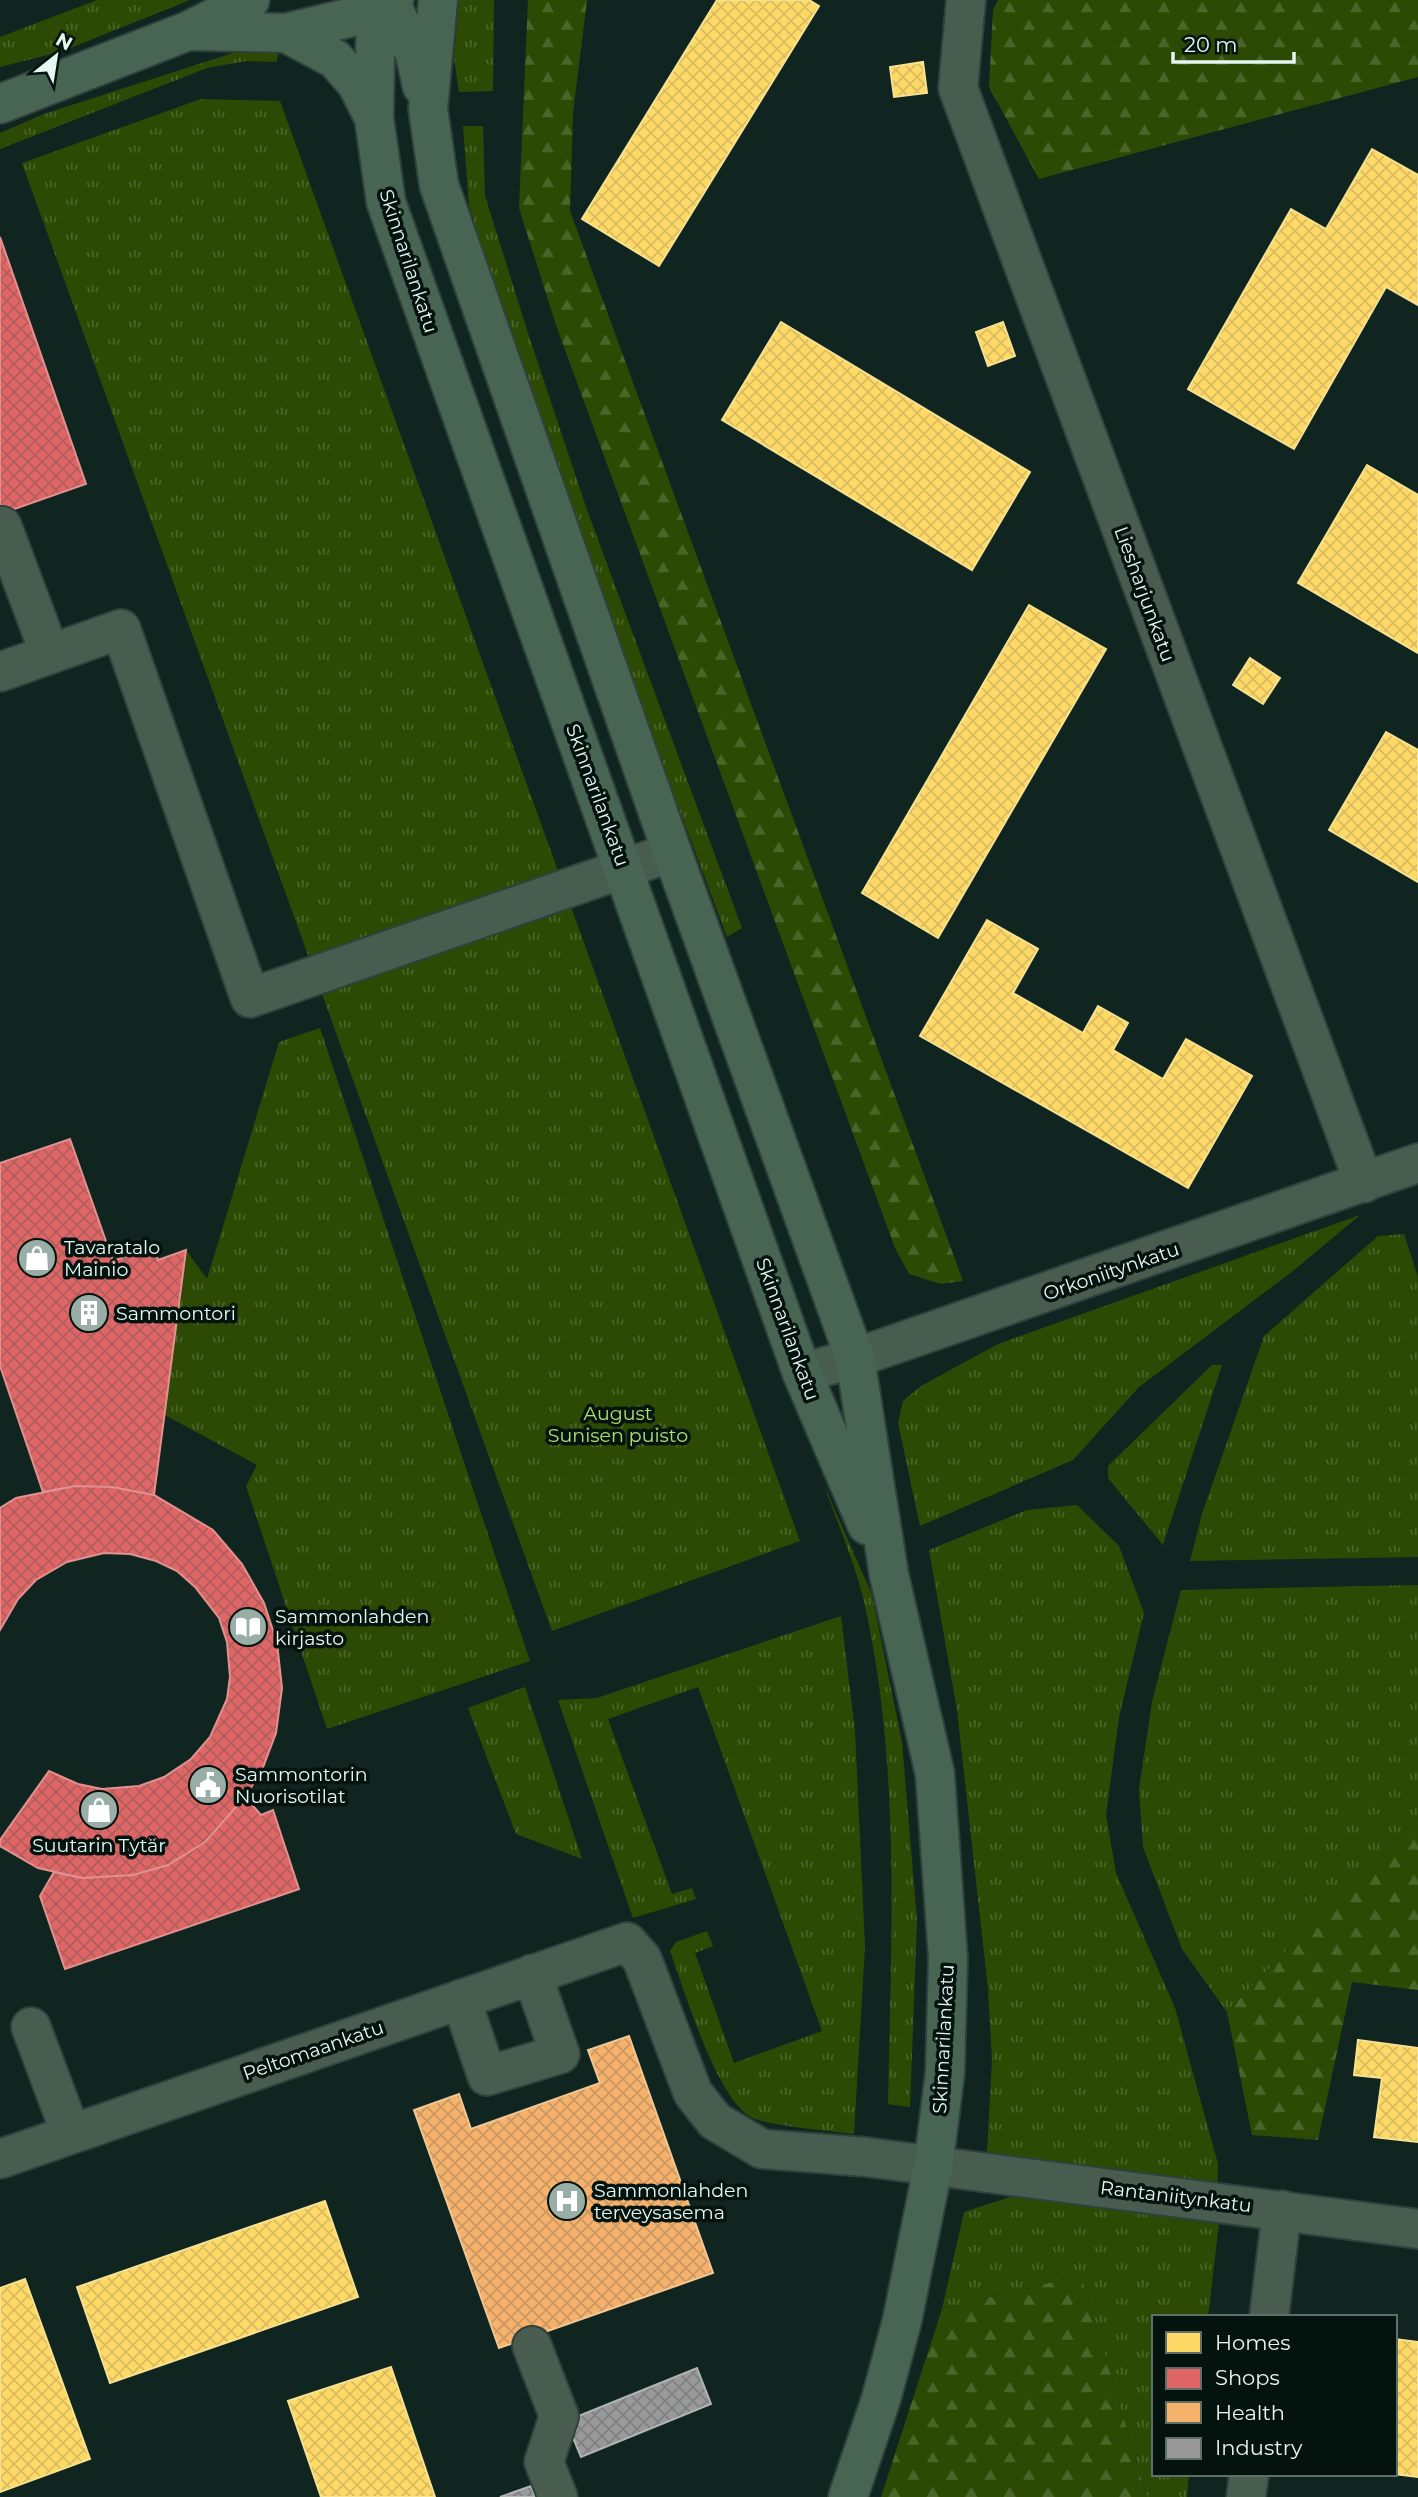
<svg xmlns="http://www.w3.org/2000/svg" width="1418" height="2497" viewBox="0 0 1418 2497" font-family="Montserrat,sans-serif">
	<defs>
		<pattern id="grass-tufts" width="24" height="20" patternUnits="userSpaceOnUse" patternTransform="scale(1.75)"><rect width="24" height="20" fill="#2d4a04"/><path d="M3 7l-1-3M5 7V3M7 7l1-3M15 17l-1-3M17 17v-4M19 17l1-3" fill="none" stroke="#4b6529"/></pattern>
		<pattern id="forest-firs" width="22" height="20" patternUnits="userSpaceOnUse" patternTransform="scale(1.75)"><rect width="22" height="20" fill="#2d4a04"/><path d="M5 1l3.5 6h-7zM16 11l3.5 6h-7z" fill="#4b6529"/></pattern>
		<pattern id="homes-cross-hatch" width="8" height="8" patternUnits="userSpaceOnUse" patternTransform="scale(1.75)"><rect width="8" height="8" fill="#ffd966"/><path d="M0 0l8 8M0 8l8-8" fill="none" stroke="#dabc60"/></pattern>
		<pattern id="shops-cross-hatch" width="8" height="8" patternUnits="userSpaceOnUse" patternTransform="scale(1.75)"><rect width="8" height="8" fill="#e06666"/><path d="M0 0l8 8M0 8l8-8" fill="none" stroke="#b15e5d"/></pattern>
		<pattern id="health-cross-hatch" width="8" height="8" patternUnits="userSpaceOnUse" patternTransform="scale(1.75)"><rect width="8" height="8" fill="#f6b26b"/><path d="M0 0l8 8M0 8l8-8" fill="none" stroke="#ca9862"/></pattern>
		<pattern id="industry-cross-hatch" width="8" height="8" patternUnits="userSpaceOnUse" patternTransform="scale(1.75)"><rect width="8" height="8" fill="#999"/><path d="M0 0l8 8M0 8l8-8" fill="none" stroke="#808181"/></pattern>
	</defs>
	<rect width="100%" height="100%" fill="#102520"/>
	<path fill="url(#grass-tufts)" d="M 97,0 L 190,0 L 63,51 L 0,67 L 0,37 Z
		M 459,0 L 494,0 L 493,91 L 459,92 L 454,58 Z
		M 280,49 L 276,62 L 247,61 L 207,68 L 0,149 L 0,133 L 44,114 L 239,51 Z
		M 201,99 L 280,101 L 800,1541 L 552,1631 L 22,163 Z
		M 463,126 L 483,126 L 485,196 L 528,333 L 587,510 L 742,928 L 727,937 L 561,492 L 469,206 Z
		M 320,1028 L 530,1661 L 327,1729 L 246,1486 L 257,1465 L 165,1415 L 186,1250 L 207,1279 L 279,1042 Z
		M 1360,1215 L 1293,1271 L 1139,1387 L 1073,1460 L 920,1526 L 898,1423 L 903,1401 L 921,1386 L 998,1344 Z
		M 1404,1234 L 1418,1277 L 1418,1557 L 1190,1561 L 1202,1514 L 1264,1336 L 1378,1236 Z
		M 1212,1365 L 1222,1365 L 1163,1545 L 1108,1478 L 1108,1466 Z
		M 824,1485 L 872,1595 L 902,1742 L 917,1921 L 910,2107 L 888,2104 C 891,1938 901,1769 865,1606 C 856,1565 838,1525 824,1485 Z
		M 1077,1505 L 1119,1546 L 1144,1613 L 1119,1717 L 1106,1815 L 1116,1873 L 1175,2008 L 1218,2164 L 1217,2190 L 987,2152 L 992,2060 L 988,1989 L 957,1710 L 929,1550 L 1027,1510 Z
		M 1418,1585 L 1418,1816 L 1227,2012 L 1182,1949 L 1143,1847 L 1139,1789 L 1152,1702 L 1181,1590 Z
		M 841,1616 L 855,1731 L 865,1946 L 854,2134 C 831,2131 771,2126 753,2118 C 717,2102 684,1988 670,1951 L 676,1942 L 707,1931 L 713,1946 L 695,1953 L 734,2063 L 822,2031 L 698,1687 L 608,1719 L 672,1894 L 692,1888 L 696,1899 L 633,1918 L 558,1700 L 597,1698 Z
		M 525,1687 L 582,1859 L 516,1834 L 468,1708 Z
		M 1013,2196 L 1219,2223 L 1208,2317 L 1154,2317 L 1154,2474 L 1189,2474 L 1187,2497 L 1147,2497 L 1081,2275 L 942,2309 L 964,2212 Z"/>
	<path fill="url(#forest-firs)" d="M 528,0 L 587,0 L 573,113 L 570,211 L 963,1281 L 941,1284 L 909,1274 L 895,1248 L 557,328 L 519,208 Z
		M 998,0 L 1418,0 L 1418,77 L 1039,179 L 989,87 L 993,10 Z
		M 1418,1816 L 1418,1990 L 1352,1982 L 1318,2140 L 1252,2135 L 1227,2012 Z
		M 1081,2275 L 1147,2497 L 881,2497 L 942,2309 Z"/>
	<path fill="url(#homes-cross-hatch)" stroke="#f7e290" stroke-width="2" d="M 717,0 L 809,0 L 819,6 L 659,266 L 582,219 Z
		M 923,62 L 927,93 L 894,97 L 890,67 Z
		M 1372,149 L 1418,175 L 1418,305 L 1386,287 L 1294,449 L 1188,389 L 1291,209 L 1326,229 Z
		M 781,322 L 1030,472 L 972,570 L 722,420 Z
		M 1003,322 L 1015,356 L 988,366 L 976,332 Z
		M 1367,465 L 1418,495 L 1418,653 L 1298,583 Z
		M 1029,605 L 1106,649 L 938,938 L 862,893 Z
		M 1250,658 L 1280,678 L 1263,704 L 1233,685 Z
		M 1386,732 L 1418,750 L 1418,882 L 1329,830 Z
		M 987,920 L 1038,949 L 1013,993 L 1083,1033 L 1098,1006 L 1128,1023 L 1113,1050 L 1163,1079 L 1186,1039 L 1252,1076 L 1188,1188 L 920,1036 Z
		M 1358,2040 L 1418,2048 L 1418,2142 L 1374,2137 L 1382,2078 L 1354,2075 Z
		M 325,2201 L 358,2297 L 110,2383 L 77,2287 Z
		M 25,2279 L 90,2459 L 0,2492 L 0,2288 Z
		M 1395,2339 L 1418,2342 L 1418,2477 L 1395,2474 Z
		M 391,2367 L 435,2497 L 321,2497 L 288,2401 Z"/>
	<path fill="url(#shops-cross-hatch)" stroke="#e19290" stroke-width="2" d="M 0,237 L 86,484 L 0,514 Z
		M 70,1139 L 113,1261 L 154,1246 L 158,1260 L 186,1250 L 154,1495 L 112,1487 L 75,1486 L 43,1492 L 0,1366 L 0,1163 Z
		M 75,1486 L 112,1487 L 154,1495 L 213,1530 L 242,1564 L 264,1603 L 277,1643 L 282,1688 L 276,1733 L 262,1770 L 245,1797 L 205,1842 L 168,1865 L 133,1875 L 82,1878 L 38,1868 L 0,1846 L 0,1840 L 49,1771 L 78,1784 L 102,1789 L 139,1786 L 164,1777 L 191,1759 L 210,1737 L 227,1699 L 230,1677 L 227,1642 L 219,1618 L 195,1587 L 177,1571 L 156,1561 L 130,1554 L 104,1553 L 67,1562 L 36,1580 L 18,1599 L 0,1630 L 0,1508 L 16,1498 Z
		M 245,1797 L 261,1815 L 273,1810 L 299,1889 L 65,1969 L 40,1896 L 54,1872 L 82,1878 L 133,1875 L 168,1865 L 205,1842 Z"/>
	<path fill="url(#health-cross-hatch)" stroke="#f1c793" stroke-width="2" d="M 629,2036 L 713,2273 L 499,2348 L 414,2110 L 459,2094 L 471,2129 L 600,2083 L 588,2050 Z"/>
	<path fill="url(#industry-cross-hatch)" stroke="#b0b5b3" stroke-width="2" d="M 697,2368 L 711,2404 L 581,2457 L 566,2421 Z
		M 531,2486 L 535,2497 L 500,2497 Z"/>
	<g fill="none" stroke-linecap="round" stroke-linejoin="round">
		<defs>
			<path id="minor" d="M 966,0 L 958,88 L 1364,1183
				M 2,526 L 50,654
				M 0,672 L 121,629 L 250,998 L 672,852
				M 802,1373 L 855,1358 L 1418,1163
				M 461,1999 L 487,2076 L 560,2054 L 532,1974
				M 31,2027 L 71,2134
				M 0,2159 L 627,1942 L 642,1959 L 693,2093 L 715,2121 L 762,2149 L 866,2157 L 1418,2229
				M 1269,2317 L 1282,2210
				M 532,2346 L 559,2416 L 544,2462 L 558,2497
				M 1246,2497 L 1249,2474"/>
			<path id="major" d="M 376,0 L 374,118 L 386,202 L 802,1373 L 867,1525
				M 389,0 L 415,54 L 422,86
				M 438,0 L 428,109 L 439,185 L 672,852 L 855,1358 L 889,1575 L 935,1774 L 948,1958 L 945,2073 L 933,2167 L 902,2321 L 881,2399 L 848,2497
				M 194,31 L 286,33 L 335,59 L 357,84 L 373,116
				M 286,33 L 348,18 L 394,0
				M 0,104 L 188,31 L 250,0"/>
		</defs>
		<use href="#minor" stroke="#2f413c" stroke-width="42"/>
		<use href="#major" stroke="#2f413c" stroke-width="42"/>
		<use href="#minor" stroke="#485c50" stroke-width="38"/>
		<use href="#major" stroke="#486453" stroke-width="38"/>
	</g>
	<defs>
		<symbol id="shop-disc" viewBox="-11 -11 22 22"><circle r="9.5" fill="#9aaea8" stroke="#05130f"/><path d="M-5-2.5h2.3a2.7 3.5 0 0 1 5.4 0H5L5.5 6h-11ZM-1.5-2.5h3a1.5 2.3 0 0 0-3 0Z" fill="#fff"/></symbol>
		<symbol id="building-disc" viewBox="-11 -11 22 22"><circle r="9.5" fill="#9aaea8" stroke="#05130f"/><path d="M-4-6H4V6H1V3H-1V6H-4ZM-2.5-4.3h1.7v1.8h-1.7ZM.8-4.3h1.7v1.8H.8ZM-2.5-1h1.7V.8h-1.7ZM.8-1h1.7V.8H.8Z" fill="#fff"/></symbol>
		<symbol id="library-disc" viewBox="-11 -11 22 22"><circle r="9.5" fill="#9aaea8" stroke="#05130f"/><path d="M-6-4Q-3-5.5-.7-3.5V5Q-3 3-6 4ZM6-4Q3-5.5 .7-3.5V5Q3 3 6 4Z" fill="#fff"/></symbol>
		<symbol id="civic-disc" viewBox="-11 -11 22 22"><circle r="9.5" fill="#9aaea8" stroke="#05130f"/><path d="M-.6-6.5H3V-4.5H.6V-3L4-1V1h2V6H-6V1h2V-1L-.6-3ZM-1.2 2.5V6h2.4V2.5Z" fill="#fff"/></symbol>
		<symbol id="hospital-disc" viewBox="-11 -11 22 22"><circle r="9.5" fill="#9aaea8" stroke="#05130f"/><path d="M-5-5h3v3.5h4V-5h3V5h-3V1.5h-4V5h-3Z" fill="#fff"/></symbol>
	</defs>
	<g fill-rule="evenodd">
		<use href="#shop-disc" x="15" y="1236" width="44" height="44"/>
		<use href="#building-disc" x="67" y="1291" width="44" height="44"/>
		<use href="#library-disc" x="226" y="1605" width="44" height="44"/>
		<use href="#civic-disc" x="186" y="1763" width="44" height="44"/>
		<use href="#shop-disc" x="77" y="1788" width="44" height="44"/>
		<use href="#hospital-disc" x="545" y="2179" width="44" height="44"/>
	</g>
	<g text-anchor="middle" stroke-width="7" stroke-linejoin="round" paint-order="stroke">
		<g font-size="19" fill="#e4f7f1" stroke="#05130f">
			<text transform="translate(409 261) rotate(72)" y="7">Skinnarilankatu</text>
			<text transform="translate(1145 594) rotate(70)" y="7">Liesharjunkatu</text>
			<text transform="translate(598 795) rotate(70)" y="7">Skinnarilankatu</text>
			<text transform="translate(1111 1271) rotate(-19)" y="7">Orkoniitynkatu</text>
			<text transform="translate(788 1329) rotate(70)" y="7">Skinnarilankatu</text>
			<text transform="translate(943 2039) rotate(-87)" y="7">Skinnarilankatu</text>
			<text transform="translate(313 2050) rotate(-19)" y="7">Peltomaankatu</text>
			<text transform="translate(1176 2196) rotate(7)" y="7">Rantaniitynkatu</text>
		</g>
		<g font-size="19" fill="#e4f7f1" stroke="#05130f" text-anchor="start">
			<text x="64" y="1254">Tavaratalo<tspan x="64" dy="22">Mainio</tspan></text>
			<text x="116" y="1320">Sammontori</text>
			<text x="275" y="1623">Sammonlahden<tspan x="275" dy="22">kirjasto</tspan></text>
			<text x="235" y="1781">Sammontorin<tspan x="235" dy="22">Nuorisotilat</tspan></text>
			<text x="99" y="1852" text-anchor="middle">Suutarin Tytär</text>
			<text x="594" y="2197">Sammonlahden<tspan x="594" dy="22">terveysasema</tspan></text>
		</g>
		<g font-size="19" fill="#aae072" stroke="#05130f">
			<text x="618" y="1420">August<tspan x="618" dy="22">Sunisen puisto</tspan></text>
		</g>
	</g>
	<rect x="1152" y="2315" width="245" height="161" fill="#05130f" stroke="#5e6e69" stroke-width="2"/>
	<rect x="1166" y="2332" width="35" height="21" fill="#ffd966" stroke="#5e6e69" stroke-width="2"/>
	<text x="1215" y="2350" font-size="21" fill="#e4f7f1">Homes</text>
	<rect x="1166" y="2368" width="35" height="21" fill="#e06666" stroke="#5e6e69" stroke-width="2"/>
	<text x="1215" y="2385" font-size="21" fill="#e4f7f1">Shops</text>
	<rect x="1166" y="2402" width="35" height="21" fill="#f6b26b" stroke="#5e6e69" stroke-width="2"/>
	<text x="1215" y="2420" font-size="21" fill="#e4f7f1">Health</text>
	<rect x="1166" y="2438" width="35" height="21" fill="#999999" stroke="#5e6e69" stroke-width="2"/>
	<text x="1215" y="2455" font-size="21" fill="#e4f7f1">Industry</text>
	<g transform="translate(56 56) rotate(30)" stroke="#05130f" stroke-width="5" paint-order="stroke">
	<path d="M0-5L12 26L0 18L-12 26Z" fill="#e4f7f1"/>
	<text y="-10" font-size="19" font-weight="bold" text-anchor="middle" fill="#e4f7f1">N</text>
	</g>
	<path d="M1173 52v10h121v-10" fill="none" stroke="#e4f7f1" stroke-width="3.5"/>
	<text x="1184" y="52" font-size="21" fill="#e4f7f1" stroke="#05130f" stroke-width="5" paint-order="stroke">20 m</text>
</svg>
